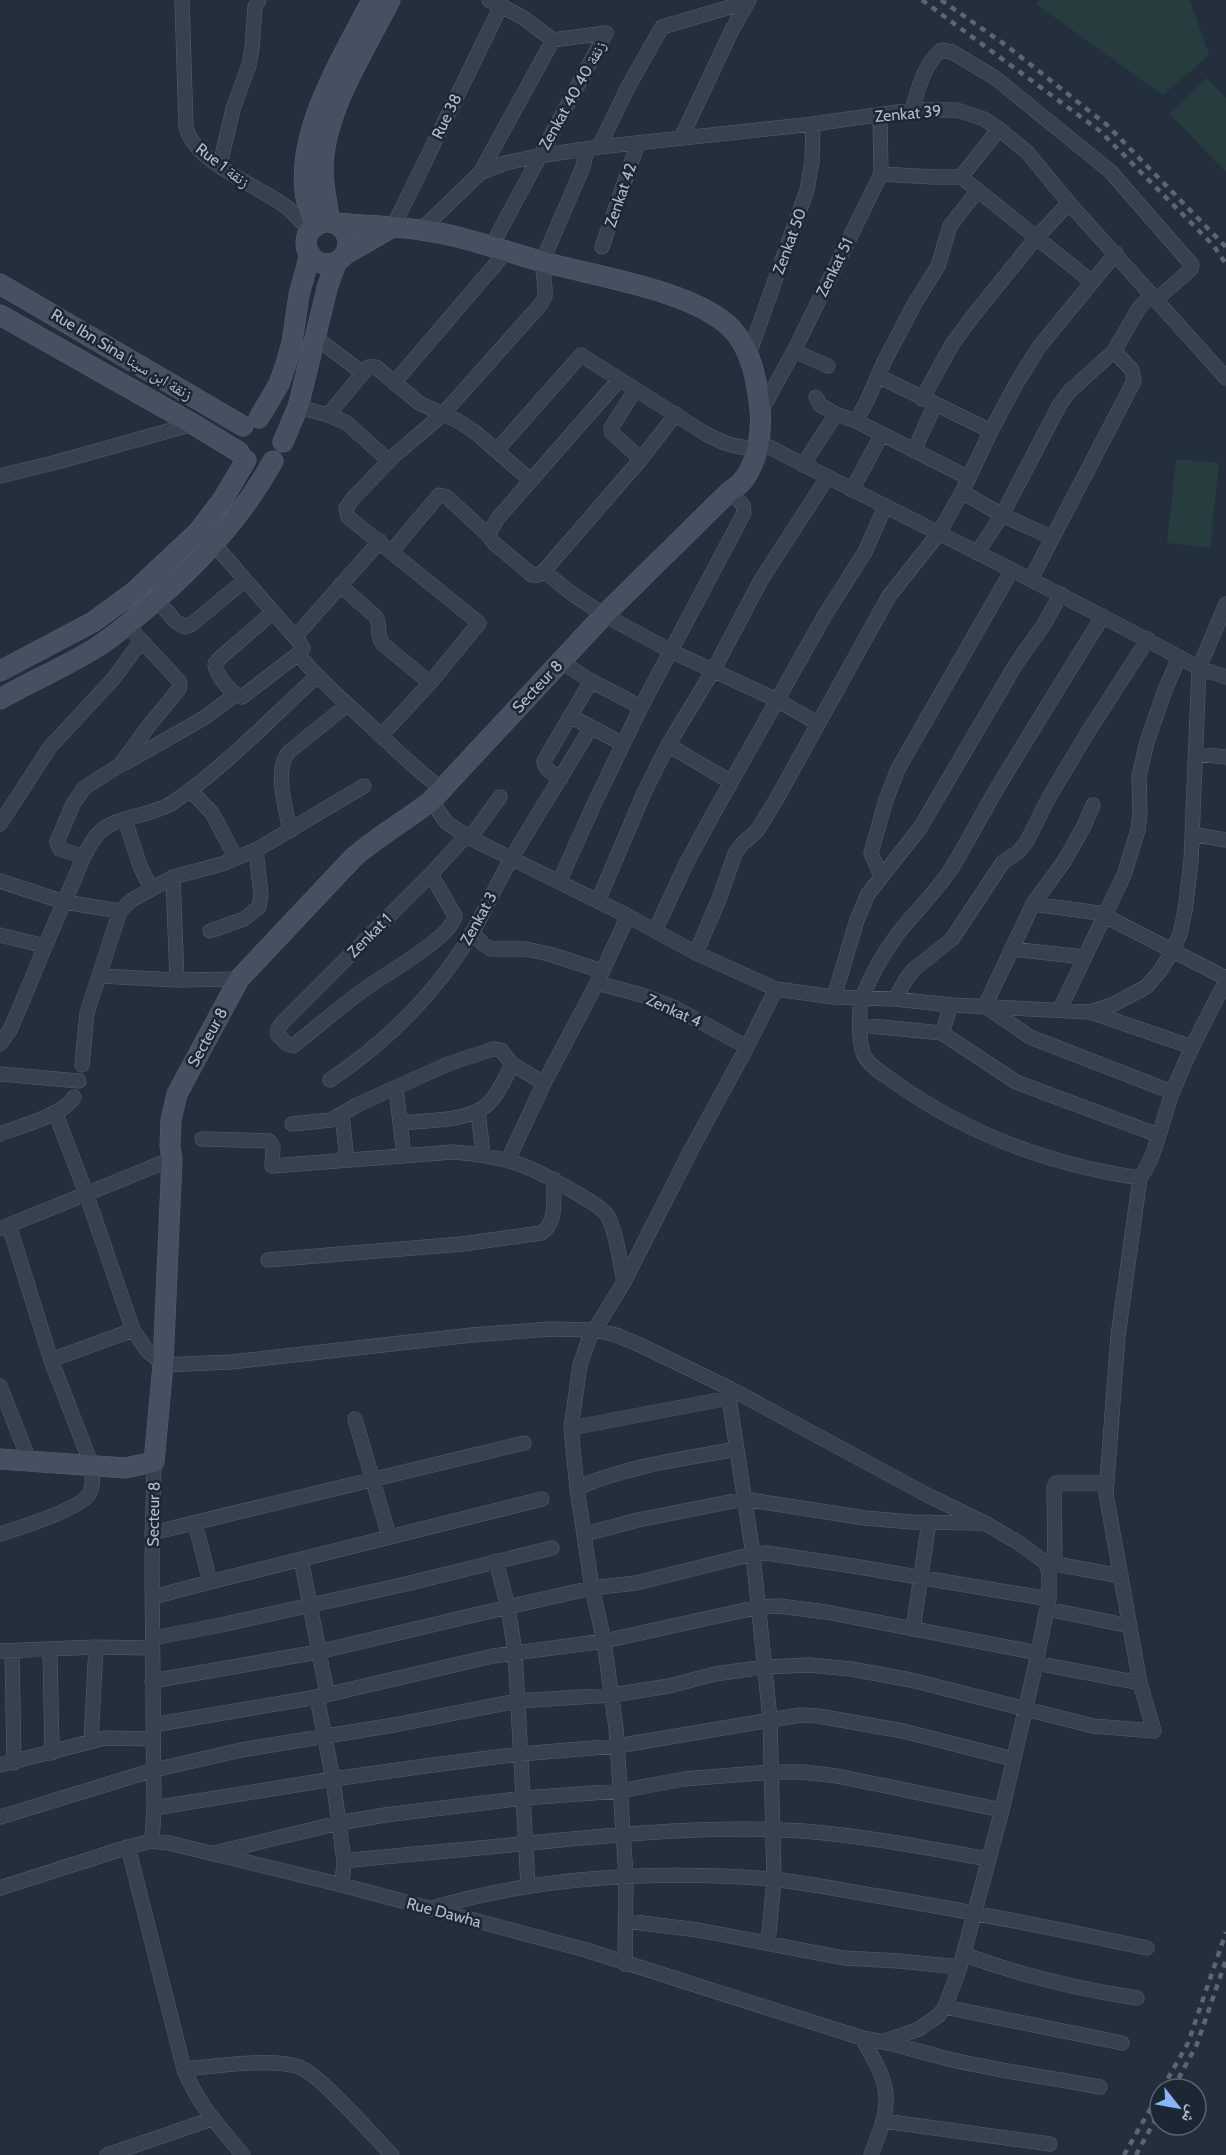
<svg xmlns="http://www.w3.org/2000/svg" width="1226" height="2155" viewBox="0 0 1226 2155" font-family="Cabin,'Noto Naskh Arabic',sans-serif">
	<rect width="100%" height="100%" fill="#242f3e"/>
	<path fill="#263c3f" d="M 1039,0 L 1190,0 L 1209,55 L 1163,95 L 1036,4 Z
		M 1207,78 L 1226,98 L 1226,172 L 1170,114 Z
		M 1176,459 L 1219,463 L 1210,548 L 1167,543 Z"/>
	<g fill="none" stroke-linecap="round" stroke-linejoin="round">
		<defs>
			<path id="street" d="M 182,0 L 186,126 C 192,162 261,187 288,208 C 296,215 303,224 311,231
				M 489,0 L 522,17 L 553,40
				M 553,40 L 606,33
				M 912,110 C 918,90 924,64 941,50 L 952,52 L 994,77 L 1110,171 L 1192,265 L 1191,269 L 1157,299
				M 681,138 L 732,30 L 749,0
				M 599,147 L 628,87 L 662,27 L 747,2
				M 220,165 L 233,109 L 249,65 L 252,48 L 255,7 L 259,0
				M 480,173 L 553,40
				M 881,174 L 933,177 L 961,177 L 1092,282
				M 961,177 L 999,129
				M 393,227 L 501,6 L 501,0
				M 421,230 L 480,173 L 505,163 L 538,156 L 599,147 L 813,124 L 912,110 L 957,110 L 984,119 L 999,129 L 1028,153 L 1069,203 L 1226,378
				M 491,247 L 606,33
				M 602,247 L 638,143
				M 316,338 L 363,373 L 368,367 L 376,367 L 419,403 L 458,421 L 475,432 L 530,480
				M 794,351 L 828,366
				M 749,354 L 807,190 L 812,162 L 813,124
				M 878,376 L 991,431
				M 619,380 L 498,518 L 488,535 L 494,543 L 532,575 L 538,575 L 544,571 L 641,459 L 676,414
				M 394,383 L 506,252
				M 635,390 L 611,428 L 612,433 L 641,459
				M 816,397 L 820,405 L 836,414 L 856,421 L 969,478
				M 922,399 L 953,343 L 973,316 L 1036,238 L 1069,203
				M 298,407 L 328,415 L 347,423 L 389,461
				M 760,413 L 794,351 L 881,174 L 880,115
				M 328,415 L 363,373
				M 856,421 L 867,401 L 884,362 L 915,303 L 938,266 L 950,226 L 978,190
				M 758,441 C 905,518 1054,588 1199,668 L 1226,677
				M 497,450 L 581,355 L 706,434 C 723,443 738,449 758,448
				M 914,451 L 935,404
				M 803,465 L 836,414
				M 0,476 L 57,462 L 193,424
				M 852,490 L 882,434
				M 962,492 L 1002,515 L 1051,537
				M 214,544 L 300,643 L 303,648 L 298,654 C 320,681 346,703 372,727 C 395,749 416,770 442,789
				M 392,551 L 439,495 L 447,497 L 488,535
				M 977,553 L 1002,515 L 1060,404 L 1070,391 L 1114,351 L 1139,308 L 1152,294
				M 544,571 L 571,593 L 604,615 L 671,651 L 777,700 L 817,723
				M 1031,579 L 1134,381 L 1132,370 L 1114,351
				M 340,585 L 376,617 C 381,626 376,636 383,644 L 430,683
				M 157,600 L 175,621 L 185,627 L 192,624 L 245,580
				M 272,613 L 221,657 L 215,664 C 216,675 231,694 242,697 L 298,654
				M 1103,616 C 1067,674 1031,732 996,790 C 981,816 967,843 951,869 C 936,892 916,911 899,932 C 885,951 872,973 863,995 C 858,1006 859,1037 862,1049 C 865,1064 882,1073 893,1081 C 967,1134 1050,1165 1140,1178
				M 295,637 L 380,541
				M 560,661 L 591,681 L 641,707
				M 570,716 L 623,744
				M 381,736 L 430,683 L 479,623 L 348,517 L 346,508 L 354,497 L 396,454 L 443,414 L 541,304 L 545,296 L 545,288 L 542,262 L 583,167 L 587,149
				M 668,745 L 731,782
				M 1196,754 L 1226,757
				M 125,763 L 204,718 L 236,694
				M 561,778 C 554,774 544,770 544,761 L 591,681
				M 190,790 L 212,813 L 236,858
				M 431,801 L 447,823 L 470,838 L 628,916 L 696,953 L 776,989 L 834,997 L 895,999 L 951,1005 L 1090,1012 L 1112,1005 L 1146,987 L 1160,971 L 1172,952 L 1180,934 L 1185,911 L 1191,862 L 1199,668 L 1226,604
				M 1093,805 L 1084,826 L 1065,860 L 1033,904 L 985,1006 L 1030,1037 L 1172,1092
				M 125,820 L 140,866 L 151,889
				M 0,824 L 50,747 L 114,678 L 141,641
				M 290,831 C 286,809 273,767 290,751 L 347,705
				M 1192,834 L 1226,840
				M 470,838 L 500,797
				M 84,857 L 60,849 L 57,842 L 73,804 L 84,788 L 120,765 L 151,723 L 179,689 L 180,683 L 178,680 L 127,625
				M 431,874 L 455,916 C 452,937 384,975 366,988 C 341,1006 317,1027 293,1046 L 287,1044 L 278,1035 L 278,1029 L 282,1023 L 431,874 L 466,836
				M 881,876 L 871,853 L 886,800 L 898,769 L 1012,570
				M 173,877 L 177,980
				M 0,881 L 64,902 L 120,911
				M 559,882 L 596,800 L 641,707 L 744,513 L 743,505 L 730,491
				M 598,901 L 644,793 L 668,745 L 714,669 L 761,580 L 827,478
				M 1033,904 L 1099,913 L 1226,978
				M 210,931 L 244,919 L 259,907 L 261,895 L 256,850
				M 655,931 L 686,864 L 712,816 L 825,615 L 865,552 L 885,507
				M 472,932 L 483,944 L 491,949 L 526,949 L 549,954 L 602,971
				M 0,935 L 45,946
				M 1011,949 L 1084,957
				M 696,953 L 719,899 L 735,854 L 742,844 L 757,831 L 776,800 L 889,596 L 939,533 L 962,492 L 991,431 L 1016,384 L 1039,347 L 1116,253
				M 100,976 L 177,980 L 239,979
				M 597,983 L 642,995 L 675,1008 L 747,1047
				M 834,997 L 857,920 L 868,894 L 920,828 L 1016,664 L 1043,626 L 1061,594
				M 895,999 L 905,981 L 913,970 L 952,939 L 1003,862 L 1017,853 L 1026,843 L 1048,799 L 1088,732 L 1148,639
				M 951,1005 L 942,1033 L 1016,1082 L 1158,1135
				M 1060,1009 L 1124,875 L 1138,830 L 1140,814 L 1139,776 L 1147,742 L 1165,690 L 1179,658
				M 1090,1012 L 1192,1047
				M 860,1025 L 942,1033
				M 0,1044 L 10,1030 C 31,982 49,934 71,887 C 79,869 85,849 98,834 C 113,816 151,817 172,803 C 225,767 269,720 316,677
				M 82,1065 L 87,1013 L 120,911 L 132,900 L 173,877 L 222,864 L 256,850 L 364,786
				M 0,1074 L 79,1081
				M 330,1080 C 388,1041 436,993 472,933 C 486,908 498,881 513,856 C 538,813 566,770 591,727
				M 396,1089 L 404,1155
				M 478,1111 L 483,1154
				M 55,1112 L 86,1193 L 133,1330 L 146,1349 L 163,1365 L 231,1362 L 472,1335 L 551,1329 L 594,1330 L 616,1335 L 640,1345 L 731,1389 L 929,1496 L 985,1523 L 1019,1543 L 1045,1562 L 1121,1576
				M 342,1114 L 347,1160
				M 401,1123 C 427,1120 469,1122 488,1104 C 499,1093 506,1077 512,1064
				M 292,1124 L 331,1120 L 359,1104 L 448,1064 L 493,1049 L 501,1050 L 512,1064 L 544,1083
				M 0,1134 C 20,1126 64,1115 74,1097
				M 202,1139 L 269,1141 L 273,1147 L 272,1166 L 453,1152 C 508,1156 531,1166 578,1194 C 587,1200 601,1206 607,1215 C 616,1229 621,1266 624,1282
				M 508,1160 L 544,1083 L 597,983 L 628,916
				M 2,1228 L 172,1159
				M 268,1260 L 462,1244 L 541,1233 C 558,1224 553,1196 554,1179
				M 51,1360 L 133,1330
				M 0,1386 L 29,1460
				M 731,1389 L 729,1398 L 753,1554 L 770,1719 L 774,1880 L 768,1943
				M 355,1419 L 389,1536
				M 571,1428 L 729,1398
				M 577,1488 C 627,1466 682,1459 737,1449
				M 195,1523 L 210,1582 L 542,1499
				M 152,1533 L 524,1443
				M 0,1534 C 19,1528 80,1509 89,1494 C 94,1486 92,1474 92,1466 L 51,1360 L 9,1225
				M 585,1534 L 638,1520 L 744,1499 L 865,1518 L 911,1522 L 980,1523
				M 301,1559 L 327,1693
				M 496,1561 L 508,1607 L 515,1652 L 528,1886
				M 1055,1564 L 1054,1488 L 1056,1483 L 1107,1483
				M 153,1597 L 210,1582
				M 1047,1609 L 1130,1626
				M 913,1629 L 929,1522
				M 153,1638 L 221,1625 L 406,1584 L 552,1548
				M 50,1649 L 52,1753
				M 0,1651 L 96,1647 L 152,1648
				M 12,1651 L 14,1763
				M 1036,1663 L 1140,1683
				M 152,1681 L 318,1652 L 508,1607 L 592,1588 L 636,1583 L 753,1554 L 766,1553 L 853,1566 L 1049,1599
				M 317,1697 L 333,1779 L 344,1861
				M 153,1725 L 317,1697 L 493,1656 L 604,1641 L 759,1607 L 779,1606 L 826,1612 L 1038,1653
				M 91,1740 L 96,1647
				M 0,1765 L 105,1738 L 153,1739
				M 154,1808 L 333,1779 L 433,1765 L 520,1754 L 617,1746 L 800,1715 L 818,1716 L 903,1731 L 1013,1759
				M 0,1817 L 154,1770 L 241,1750 L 394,1725 L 517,1701 L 612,1695 L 669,1686 L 715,1674 L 765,1667 L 809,1665 L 851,1669 L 911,1680 L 1093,1726 L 1154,1731 L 1140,1683 L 1106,1494 L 1118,1336 L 1140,1178 C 1156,1157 1163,1116 1173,1091 C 1188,1053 1207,1017 1226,981
				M 152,1841 L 154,1808 L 152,1565 L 154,1462
				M 128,1847 L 184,2069 C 198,2105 219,2126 243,2155
				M 214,1853 L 339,1823 L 385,1815 L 524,1798 L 620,1791 L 684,1779 L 772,1772 L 803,1772 L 837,1776 L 1002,1810
				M 342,1885 L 344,1861 C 409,1854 474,1849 539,1842 C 627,1834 715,1825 803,1831 C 865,1836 927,1848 988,1859
				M 0,1888 L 128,1847 L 152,1841 L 169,1843 L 342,1885 L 586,1950 L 862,2038 C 893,2042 922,2053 953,2060 C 1001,2071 1051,2078 1100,2087
				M 429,1909 C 537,1876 659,1870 771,1879 C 809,1883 846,1891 884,1897 C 972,1912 1059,1929 1147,1948
				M 626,1921 L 698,1930 L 844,1958 L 899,1961 L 960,1967
				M 963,1954 C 1019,1975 1078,1989 1137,1998
				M 625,1964 L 626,1876 L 616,1728 L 604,1641 L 592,1588 L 577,1488 L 571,1428 L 580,1365 L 589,1339 L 624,1282 L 691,1150 L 747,1047 L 776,989
				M 945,2007 L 1122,2043
				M 862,2038 C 892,2090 893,2099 871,2155
				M 885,2041 L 919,2029 L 939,2015 L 945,2007 L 960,1967 L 1002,1810 L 1036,1663 L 1049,1599 L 1049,1572 L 1045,1562
				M 184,2069 C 212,2067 274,2057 299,2067 C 321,2075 373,2136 392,2155
				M 884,2121 L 1050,2144
				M 107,2155 L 212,2119"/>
			<path id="secondary" d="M 330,222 C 327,206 324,188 323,172 C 322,113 365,51 390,0
				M306 243a21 21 0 1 1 42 0a21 21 0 1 1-42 0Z
				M 315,227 C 311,215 306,203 305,191 C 298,126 344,55 372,0
				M 344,255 L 393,227
				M 0,284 L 243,426
				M 0,315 L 193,424 L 239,452
				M 259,418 L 279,384 L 286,364 L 292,343 L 299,295 L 310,254
				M 283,442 L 298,407 L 328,285 L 337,261
				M 0,671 L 93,622 L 134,592 L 198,532 L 223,499 L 246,460
				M 0,699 C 32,681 67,666 97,647 C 113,637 127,625 141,613 C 193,570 240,521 273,461
				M 0,1459 L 125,1468 L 154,1462 L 163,1365 L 172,1159 L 170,1146 L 171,1120 L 177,1094 L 239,979 L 353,858 C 377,837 405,821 431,801 L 604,615 L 730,491 C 735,488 741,484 744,479 C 758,460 762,433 760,409 C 757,381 752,351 732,329 C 695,290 592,276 540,261 C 501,250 461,235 421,230 C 392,226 363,225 334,223"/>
		</defs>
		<use href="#street" stroke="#565f6c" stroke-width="15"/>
		<use href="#secondary" stroke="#565f6c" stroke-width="21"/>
		<use href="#street" stroke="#38414e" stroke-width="14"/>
		<use href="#secondary" stroke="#465061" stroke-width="20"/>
		<path stroke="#5a6575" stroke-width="4.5" stroke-dasharray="6 6" stroke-linecap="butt" d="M 922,0 L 1100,131 L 1213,245 L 1226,264
			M 941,0 L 1007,46 L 1107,125 L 1226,247
			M 1162,2089 L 1188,2043 L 1226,1932
			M 1173,2089 L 1197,2044 L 1226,1960
			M 1124,2155 L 1160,2092
			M 1136,2155 L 1160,2111"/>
	</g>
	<g text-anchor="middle" stroke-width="5" stroke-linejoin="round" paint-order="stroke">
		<g font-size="16" fill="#b4bcc9" stroke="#1d2633">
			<text transform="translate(572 95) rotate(-61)" y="6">Zenkat 40 زنقة 40</text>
			<text transform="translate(908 113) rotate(-5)" y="6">Zenkat 39</text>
			<text transform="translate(446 116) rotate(-64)" y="6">Rue 38</text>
			<text transform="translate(223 165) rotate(37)" y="6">Rue 1 زنقة</text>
			<text transform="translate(620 195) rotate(-71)" y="6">Zenkat 42</text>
			<text transform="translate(789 241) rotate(-70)" y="6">Zenkat 50</text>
			<text transform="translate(834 267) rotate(-64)" y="6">Zenkat 51</text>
			<text transform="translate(122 354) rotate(31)" y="6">Rue Ibn Sina زنقة ابن سينا</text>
			<text transform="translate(537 686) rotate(-47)" y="6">Secteur 8</text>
			<text transform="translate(478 918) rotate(-61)" y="6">Zenkat 3</text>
			<text transform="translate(369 935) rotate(-45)" y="6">Zenkat 1</text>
			<text transform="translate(674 1010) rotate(24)" y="6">Zenkat 4</text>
			<text transform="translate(207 1037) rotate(-61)" y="6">Secteur 8</text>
			<text transform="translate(153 1514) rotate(-89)" y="6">Secteur 8</text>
			<text transform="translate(444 1912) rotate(15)" y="6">Rue Dawha</text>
		</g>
	</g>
	<g transform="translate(1178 2107) rotate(121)"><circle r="28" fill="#1d2633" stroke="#59626f" stroke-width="1.5"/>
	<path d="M0-4.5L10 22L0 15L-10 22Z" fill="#8ab4f8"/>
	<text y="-9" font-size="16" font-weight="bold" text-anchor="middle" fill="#b4bcc9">ش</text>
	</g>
</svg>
